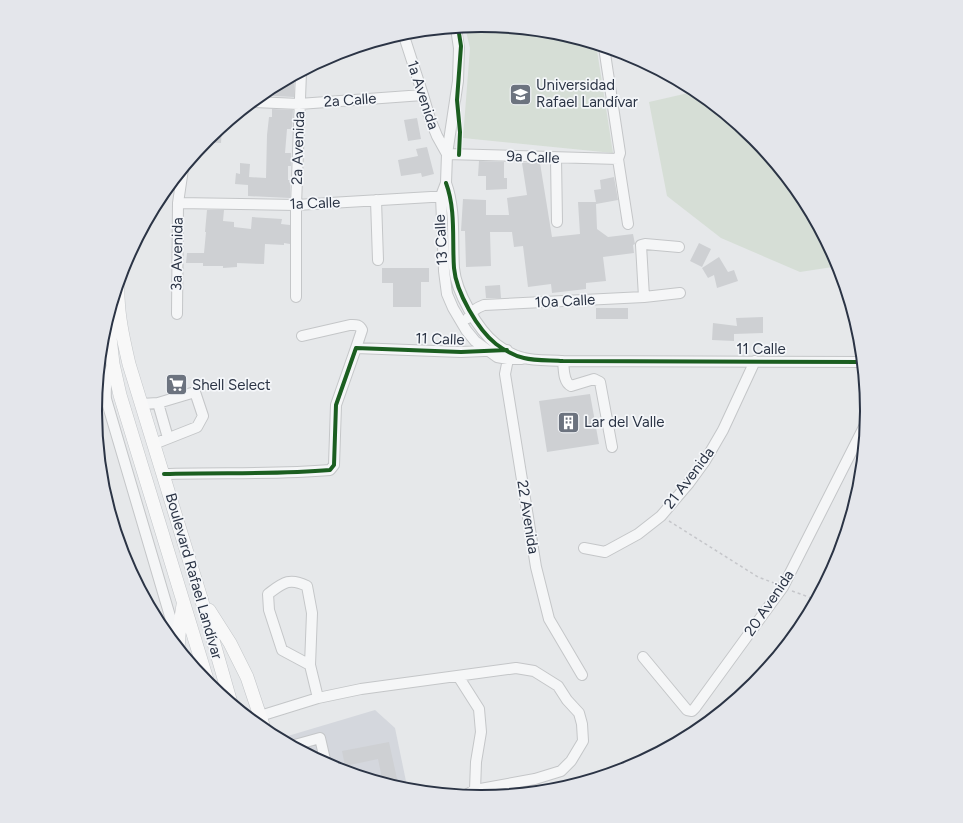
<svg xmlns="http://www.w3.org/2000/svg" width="963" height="823" viewBox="0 0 963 823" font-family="Figtree,sans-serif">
	<rect width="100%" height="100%" fill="#e6e8ea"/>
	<path fill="#d4d7dd" d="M 375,710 L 395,728 L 408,791 L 333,768 L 281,741 L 281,738 Z"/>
	<path fill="#d6ded6" d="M 482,25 L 557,32 L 596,44 L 613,153 L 463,138 L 470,48 L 465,27 Z
		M 697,91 L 755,138 L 803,197 L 839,266 L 800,272 L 721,238 L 667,196 L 649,102 Z
		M 104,332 L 105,363 L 101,407 L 95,409 Z"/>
	<path fill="#ced0d3" d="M 294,75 L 294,97 L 273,96 L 273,87 Z
		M 272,109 L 293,110 L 292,129 L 287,129 L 285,153 L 291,153 L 291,166 L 288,166 L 288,180 L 290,180 L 290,198 L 248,196 L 248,185 L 235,184 L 236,173 L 240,174 L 240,163 L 250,164 L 249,177 L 266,178 L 267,135 L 269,117 L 272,117 Z
		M 417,118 L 421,139 L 408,141 L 404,120 Z
		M 222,127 L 221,143 L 205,142 L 208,138 Z
		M 427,147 L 434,174 L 422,177 L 421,173 L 401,176 L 398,160 L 418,156 L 416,149 Z
		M 479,161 L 504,162 L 504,178 L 507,178 L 507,189 L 486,190 L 486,176 L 478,176 Z
		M 522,163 L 540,163 L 552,237 L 580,234 L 578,202 L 596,202 L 594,190 L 601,189 L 600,180 L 614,177 L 618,200 L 596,204 L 597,229 L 608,237 L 633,234 L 635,244 L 633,245 L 634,253 L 603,257 L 606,281 L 586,283 L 586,289 L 552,293 L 551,284 L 528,287 L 523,246 L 514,247 L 512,232 L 490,232 L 491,266 L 466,267 L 465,231 L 461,231 L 463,199 L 486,200 L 486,215 L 509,215 L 507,198 L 527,195 Z
		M 207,210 L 224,210 L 223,221 L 234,222 L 234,227 L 251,229 L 252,217 L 282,219 L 281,224 L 290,225 L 290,244 L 284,243 L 284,245 L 265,244 L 264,264 L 237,263 L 237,267 L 223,268 L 223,266 L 203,266 L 203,263 L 186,263 L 187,253 L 204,253 L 206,232 L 205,232 Z
		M 699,243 L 711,249 L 702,267 L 690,261 Z
		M 719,257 L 728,272 L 734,270 L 738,281 L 717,288 L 714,275 L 708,278 L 702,268 Z
		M 382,268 L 429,268 L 429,282 L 421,282 L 421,307 L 393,307 L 393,283 L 382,283 Z
		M 500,285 L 501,298 L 486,298 L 485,286 Z
		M 596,308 L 628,308 L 628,319 L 596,319 Z
		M 763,317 L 763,333 L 734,334 L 734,341 L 712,340 L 713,323 L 737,326 L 736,318 Z
		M 590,394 L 599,444 L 547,452 L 539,401 Z
		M 389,742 L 399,788 L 383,783 L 378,759 L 345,766 L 342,751 Z"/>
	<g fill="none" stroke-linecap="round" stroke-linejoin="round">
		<defs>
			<path id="minor" d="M 456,28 L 459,48 L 458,81 L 447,154 L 446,183 L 441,196 L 444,271 L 447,294 L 453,308 L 466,330 L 475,341 L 497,357 L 508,359 L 522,359
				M 403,33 L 423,95 L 430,119 L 437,136 L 447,154
				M 604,47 L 620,153 L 618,159 L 628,224
				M 252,102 L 299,104 L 423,95
				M 447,154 L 618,159
				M 556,158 L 557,222
				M 446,183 C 456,210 452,240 454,268 C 456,292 478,330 496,344 C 504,350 515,356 524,358 C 535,361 552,360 563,361 L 863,362
				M 376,200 L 378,260
				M 178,203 L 296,205 L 448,196
				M 296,297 L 296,205 L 301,72
				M 644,297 L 641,245 L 645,244 L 679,247
				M 177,314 L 178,203 L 183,169
				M 468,318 C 472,311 476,308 484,305 L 644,297 L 680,293
				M 302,336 L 350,325 C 355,325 359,324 362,330 L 356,348
				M 507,352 L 508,359 L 505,374 L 536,567 L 549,619 L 582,675
				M 563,361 C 564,369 563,382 571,386 L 594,379 L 600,382 L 612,447
				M 113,364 C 107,376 105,385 106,399 L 177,640
				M 158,403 L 168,438
				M 141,404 L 158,403 L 195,392 L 203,416 L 197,427 L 154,444
				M 164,474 C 219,472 275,475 330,470 L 334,465 L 336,405 L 356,348 L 461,352 L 507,350
				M 584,548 L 605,552 L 638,534 L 661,516 L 689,483 L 705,461 L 723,430 L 755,361
				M 643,657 L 687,710 L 692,711 L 695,708 L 783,587 L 867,421
				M 310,665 L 282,650 L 269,610 L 268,594 C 283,583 289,577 307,586 L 312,613 L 310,665 L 318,698
				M 458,676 L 479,709 L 481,732 L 476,762 L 475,790
				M 260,716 L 318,698 L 361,689 L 516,668 L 534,671 L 558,686 L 567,700 L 579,713 L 582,724 L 583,741 L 571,761 L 561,771 L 535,779 L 475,790 L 464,796
				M 291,746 L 320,738 L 326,764"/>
			<path id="major" d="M 118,285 C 117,312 123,338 129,364 L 201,598 L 231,703
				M 108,319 L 113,364 L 120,395 L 209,686
				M 209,610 L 230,643 L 247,677 L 265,731
				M 178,648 L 180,624 L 183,605"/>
		</defs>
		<use href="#minor" stroke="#c4c6c8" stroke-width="12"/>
		<use href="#major" stroke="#c2c5c8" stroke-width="14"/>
		<path stroke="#c5c6ca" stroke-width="1.5" stroke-dasharray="3 3" stroke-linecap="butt" d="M 669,521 L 758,577 L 774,583
			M 792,591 L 817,600"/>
		<use href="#minor" stroke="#f5f6f7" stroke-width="10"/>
		<use href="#major" stroke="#f8f8f8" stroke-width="13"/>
		<defs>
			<path id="cycleway" d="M 458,27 L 461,46 L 457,100 L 460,132 L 459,155
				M 446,183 C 456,210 452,240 454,268 C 456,292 478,330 496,344 C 504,350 515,356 524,358 C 535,361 552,360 563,361 L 863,362
				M 164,474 C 219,472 275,475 330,470 L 334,465 L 336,405 L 356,348 L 461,352 L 507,350"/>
		</defs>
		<use href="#cycleway" stroke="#f4f6f9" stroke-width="6"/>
		<use href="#cycleway" stroke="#1b5e20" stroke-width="4"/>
	</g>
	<defs>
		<symbol id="university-square" viewBox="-11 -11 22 22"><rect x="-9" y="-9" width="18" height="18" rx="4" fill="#6c737f" stroke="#f4f6f9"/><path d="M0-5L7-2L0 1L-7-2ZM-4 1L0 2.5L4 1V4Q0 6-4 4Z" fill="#fff"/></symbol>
		<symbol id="supermarket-square" viewBox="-11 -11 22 22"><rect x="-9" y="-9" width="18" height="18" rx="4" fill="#6c737f" stroke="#f4f6f9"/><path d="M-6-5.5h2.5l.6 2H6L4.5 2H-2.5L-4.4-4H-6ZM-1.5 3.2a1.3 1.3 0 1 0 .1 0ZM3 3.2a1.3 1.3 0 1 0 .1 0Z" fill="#fff"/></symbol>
		<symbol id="building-square" viewBox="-11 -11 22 22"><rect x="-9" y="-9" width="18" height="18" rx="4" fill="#6c737f" stroke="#f4f6f9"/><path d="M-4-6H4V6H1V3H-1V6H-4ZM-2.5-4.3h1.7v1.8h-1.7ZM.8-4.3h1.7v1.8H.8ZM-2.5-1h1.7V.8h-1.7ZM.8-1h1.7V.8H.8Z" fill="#fff"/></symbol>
	</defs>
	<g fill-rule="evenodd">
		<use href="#university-square" x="508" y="82" width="25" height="25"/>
		<use href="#supermarket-square" x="164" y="372" width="25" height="25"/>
		<use href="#building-square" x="556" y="410" width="25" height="25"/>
	</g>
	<g text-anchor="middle" stroke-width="3.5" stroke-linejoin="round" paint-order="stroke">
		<g font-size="15" fill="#2b3445" stroke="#f4f6f9" text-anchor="start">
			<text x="536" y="90">Universidad<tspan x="536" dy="17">Rafael Landívar</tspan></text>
			<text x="192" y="390">Shell Select</text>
			<text x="584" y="427">Lar del Valle</text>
		</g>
		<g font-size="15" fill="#2b3445" stroke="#f4f6f9">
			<text transform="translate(423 95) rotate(72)" y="5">1a Avenida</text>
			<text transform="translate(350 100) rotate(-4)" y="5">2a Calle</text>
			<text transform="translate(298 148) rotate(-88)" y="5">2a Avenida</text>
			<text transform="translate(533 157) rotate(2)" y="5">9a Calle</text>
			<text transform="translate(315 203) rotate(-2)" y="5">1a Calle</text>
			<text transform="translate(441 240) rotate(-93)" y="5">13 Calle</text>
			<text transform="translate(177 254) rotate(-89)" y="5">3a Avenida</text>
			<text transform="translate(565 301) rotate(-3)" y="5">10a Calle</text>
			<text transform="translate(440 339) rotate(2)" y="5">11 Calle</text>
			<text x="761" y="354">11 Calle</text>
			<text transform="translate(689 478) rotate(-53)" y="5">21 Avenida</text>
			<text transform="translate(528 517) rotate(81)" y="5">22 Avenida</text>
			<text transform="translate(194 576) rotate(74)" y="5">Boulevard Rafael Landívar</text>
			<text transform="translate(769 603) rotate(-56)" y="5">20 Avenida</text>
		</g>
	</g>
	<path d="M0 0H963V823H0ZM102 411a379 379 0 1 1 758 0a379 379 0 1 1-758 0Z" fill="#e4e6eb" fill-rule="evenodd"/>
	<path fill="none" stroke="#2b3445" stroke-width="2" d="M102 411a379 379 0 1 1 758 0a379 379 0 1 1-758 0Z"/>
</svg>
